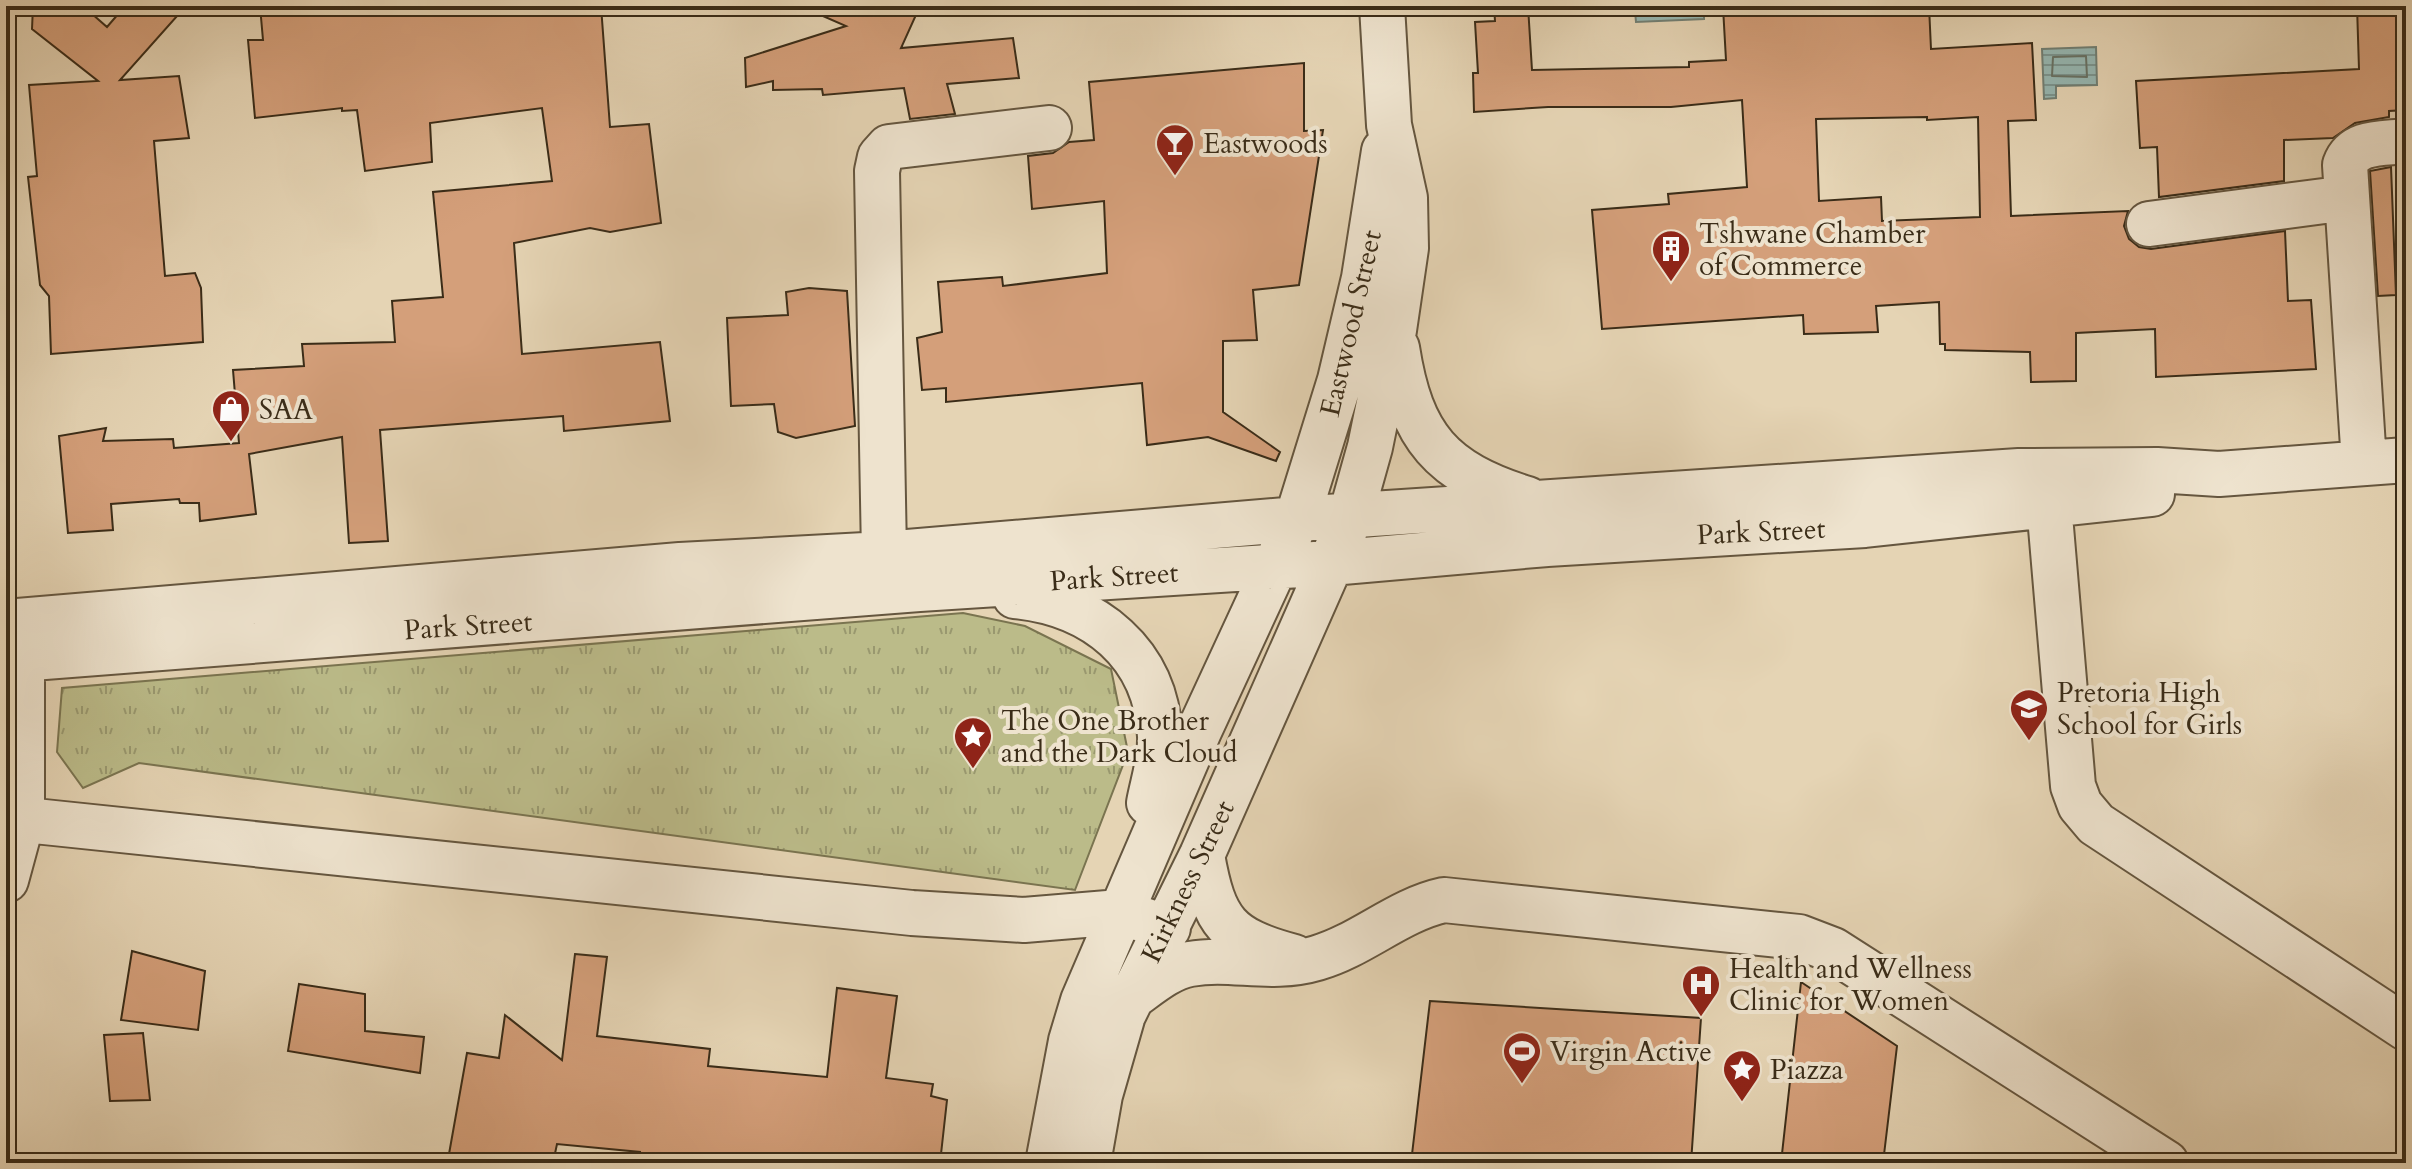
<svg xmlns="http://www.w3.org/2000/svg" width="2412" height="1169" viewBox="0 0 2412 1169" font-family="Cardo,serif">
	<defs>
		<pattern id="park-tufts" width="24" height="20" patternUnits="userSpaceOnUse" patternTransform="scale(2)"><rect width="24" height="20" fill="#bbbb89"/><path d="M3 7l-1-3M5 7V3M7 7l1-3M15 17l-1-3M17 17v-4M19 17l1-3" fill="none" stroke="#99986f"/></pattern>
		<pattern id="water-rules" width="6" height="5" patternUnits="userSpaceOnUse" patternTransform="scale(2)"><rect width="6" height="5" fill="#96b7b2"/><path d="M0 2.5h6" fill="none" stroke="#7b9590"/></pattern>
	</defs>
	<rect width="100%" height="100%" fill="#e5d4b4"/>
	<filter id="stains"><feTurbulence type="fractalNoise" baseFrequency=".0025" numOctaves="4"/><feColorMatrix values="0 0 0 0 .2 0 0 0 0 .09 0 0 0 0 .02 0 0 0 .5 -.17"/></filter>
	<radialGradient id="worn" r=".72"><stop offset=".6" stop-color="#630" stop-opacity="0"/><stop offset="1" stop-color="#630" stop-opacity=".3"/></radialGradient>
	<path fill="url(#park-tufts)" stroke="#7a7450" stroke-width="2" d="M 963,613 L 1025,626 L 1111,669 L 1128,752 L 1075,890 L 139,763 L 83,788 L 57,752 L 62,688 Z"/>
	<path fill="url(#water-rules)" stroke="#717f74" stroke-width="2" d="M 1630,6 L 1704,6 L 1704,19 L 1636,22 L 1635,11 Z
		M 2096,47 L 2097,85 L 2056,86 L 2056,98 L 2044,99 L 2042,49 Z"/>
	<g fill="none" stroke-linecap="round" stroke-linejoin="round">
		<path stroke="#687265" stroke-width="2" d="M 2086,56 L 2087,77 L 2052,76 L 2053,57 Z"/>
	</g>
	<path fill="#d49f7a" stroke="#3a2c18" stroke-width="2" fill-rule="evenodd" d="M 33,6 L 83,6 L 107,27 L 125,6 L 186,6 L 120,80 L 179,76 L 189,138 L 154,141 L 165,276 L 195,273 L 201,288 L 203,342 L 51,354 L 49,296 L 40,285 L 28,177 L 37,176 L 29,85 L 98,81 L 32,29 Z
		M 260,6 L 601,6 L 610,127 L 649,124 L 661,223 L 610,232 L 590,228 L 514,243 L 522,354 L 660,342 L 670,421 L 564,431 L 563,416 L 380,430 L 388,541 L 349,543 L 342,437 L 249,454 L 256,514 L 200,521 L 199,503 L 180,503 L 179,499 L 111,504 L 113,530 L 68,533 L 59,436 L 106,428 L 103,441 L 173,439 L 174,448 L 239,443 L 233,370 L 304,366 L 302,344 L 395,342 L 392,301 L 443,297 L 433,192 L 552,181 L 542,108 L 430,123 L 432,162 L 365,171 L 357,110 L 342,111 L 342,108 L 255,118 L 248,40 L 263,40 Z
		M 800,6 L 920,6 L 901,48 L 1013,38 L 1019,78 L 947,84 L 955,114 L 910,119 L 904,88 L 823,95 L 822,89 L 773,90 L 773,81 L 746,87 L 745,58 L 846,26 Z
		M 1494,6 L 1528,6 L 1532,70 L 1689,67 L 1689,62 L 1726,60 L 1723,7 L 1741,6 L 1929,6 L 1931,49 L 2032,43 L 2036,120 L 2008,121 L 2011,216 L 2128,211 L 2124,226 L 2129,239 L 2139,247 L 2151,249 L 2285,231 L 2288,301 L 2311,300 L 2316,369 L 2156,377 L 2155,329 L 2076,333 L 2076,381 L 2031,382 L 2030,352 L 1945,350 L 1945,344 L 1940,344 L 1939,302 L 1876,306 L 1878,332 L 1804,334 L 1803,315 L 1602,329 L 1592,210 L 1669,204 L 1668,194 L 1747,187 L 1742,100 L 1671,107 L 1548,107 L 1474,112 L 1473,73 L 1478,73 L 1475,22 L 1495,21 ZM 1927,117 L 1927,120 L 1978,117 L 1980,217 L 1882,221 L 1881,197 L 1819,201 L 1816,119 Z
		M 2357,6 L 2406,6 L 2406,110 L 2389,111 L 2389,117 L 2355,123 L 2333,138 L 2284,140 L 2284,181 L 2159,197 L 2157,147 L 2140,148 L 2136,81 L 2359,69 Z
		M 1304,63 L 1304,131 L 1323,130 L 1299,285 L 1253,290 L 1257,340 L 1223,341 L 1223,412 L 1280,452 L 1276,461 L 1208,437 L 1147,445 L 1142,383 L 946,402 L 946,388 L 922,390 L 917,338 L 942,332 L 938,282 L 1002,277 L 1003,286 L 1107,273 L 1104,201 L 1032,209 L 1028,156 L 1053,153 L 1069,142 L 1094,140 L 1089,82 Z
		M 2391,167 L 2396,295 L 2378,296 L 2370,171 Z
		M 809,288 L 847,291 L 855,426 L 796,438 L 778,432 L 774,404 L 731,406 L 727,318 L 788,315 L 786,292 Z
		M 132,951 L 205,971 L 198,1030 L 121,1020 Z
		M 575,954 L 607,957 L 597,1036 L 710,1049 L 708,1066 L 827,1077 L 837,988 L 897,996 L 886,1078 L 933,1084 L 931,1096 L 947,1100 L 940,1163 L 639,1163 L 640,1152 L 557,1144 L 553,1163 L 511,1163 L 449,1154 L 467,1053 L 499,1058 L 505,1015 L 562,1060 Z
		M 1801,982 L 1897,1046 L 1883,1163 L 1781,1163 Z
		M 299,984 L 365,994 L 365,1031 L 424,1037 L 420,1073 L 288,1051 Z
		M 1430,1001 L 1701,1018 L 1691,1163 L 1411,1163 Z
		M 143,1033 L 150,1100 L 110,1101 L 104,1035 Z"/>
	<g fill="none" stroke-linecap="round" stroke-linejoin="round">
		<defs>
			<path id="minor" d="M 2149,224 L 2347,198
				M 1397,348 C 1411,438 1441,472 1527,499
				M 2364,463 L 2345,165 C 2354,140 2383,144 2406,141
				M 2049,504 L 2073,786 L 2080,805 L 2096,824 L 2406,1028
				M 884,554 L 877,171 L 880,157 L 889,147 L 1049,128
				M 1015,596 C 1095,604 1156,653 1160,736 C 1161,758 1153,782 1149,803
				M 6,622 L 680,565 L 884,554 L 1297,519 L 2019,471 L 2157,470 L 2219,474 L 2406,460
				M 6,660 L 919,589 L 1331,563 L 1547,544 L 1865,525 L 2152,494
				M 6,818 L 912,913 L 1024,920 L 1120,912 L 1168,928
				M 1202,855 C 1214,923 1227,939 1294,957
				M 6,880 L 22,821 L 22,629
				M 1132,997 C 1149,985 1168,968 1190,964 C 1232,956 1270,972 1317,958 C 1362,945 1398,910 1444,900 L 1799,937 L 1833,950 L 2166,1163
				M 1048,1163 L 1071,1041 L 1083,1001 L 1199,731 L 1297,519 L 1340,380 L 1364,278 L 1384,151
				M 1088,1163 L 1100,1095 L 1123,1015 L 1202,855 L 1331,563 L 1351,515 L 1370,447 L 1394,330 L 1406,248 L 1405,198 L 1389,125 L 1382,6"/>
		</defs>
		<use href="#minor" stroke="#65563f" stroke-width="48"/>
		<use href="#minor" stroke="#eee3ce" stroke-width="44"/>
	</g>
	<defs>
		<symbol id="bar-pin" viewBox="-11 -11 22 30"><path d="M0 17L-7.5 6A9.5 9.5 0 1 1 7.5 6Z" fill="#8f2418" stroke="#eee3ce"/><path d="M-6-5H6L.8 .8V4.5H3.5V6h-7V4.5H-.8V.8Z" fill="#fff"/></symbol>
		<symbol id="building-pin" viewBox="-11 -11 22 30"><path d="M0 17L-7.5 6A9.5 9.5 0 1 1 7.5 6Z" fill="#8f2418" stroke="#eee3ce"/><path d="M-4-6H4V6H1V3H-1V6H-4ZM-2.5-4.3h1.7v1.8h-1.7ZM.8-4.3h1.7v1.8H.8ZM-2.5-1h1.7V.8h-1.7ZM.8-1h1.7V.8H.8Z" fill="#fff"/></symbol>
		<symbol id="shop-pin" viewBox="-11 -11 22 30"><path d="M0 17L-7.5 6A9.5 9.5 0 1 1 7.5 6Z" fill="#8f2418" stroke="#eee3ce"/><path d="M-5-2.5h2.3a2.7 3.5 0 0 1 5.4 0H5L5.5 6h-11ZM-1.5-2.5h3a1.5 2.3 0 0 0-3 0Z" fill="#fff"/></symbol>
		<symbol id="school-pin" viewBox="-11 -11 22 30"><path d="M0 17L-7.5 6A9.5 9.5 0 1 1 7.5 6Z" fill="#8f2418" stroke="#eee3ce"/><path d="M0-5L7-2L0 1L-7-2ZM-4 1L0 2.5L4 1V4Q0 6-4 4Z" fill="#fff"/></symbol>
		<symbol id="sight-pin" viewBox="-11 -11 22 30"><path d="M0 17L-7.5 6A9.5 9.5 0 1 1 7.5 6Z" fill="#8f2418" stroke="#eee3ce"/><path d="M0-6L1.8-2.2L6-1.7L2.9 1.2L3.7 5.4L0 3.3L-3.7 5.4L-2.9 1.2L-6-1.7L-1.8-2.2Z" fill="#fff"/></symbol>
		<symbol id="hospital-pin" viewBox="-11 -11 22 30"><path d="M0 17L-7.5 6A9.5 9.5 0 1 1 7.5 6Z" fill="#8f2418" stroke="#eee3ce"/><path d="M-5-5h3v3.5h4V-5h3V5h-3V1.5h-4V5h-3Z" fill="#fff"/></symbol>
		<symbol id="stadium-pin" viewBox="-11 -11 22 30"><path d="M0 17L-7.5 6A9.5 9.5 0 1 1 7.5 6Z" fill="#8f2418" stroke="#eee3ce"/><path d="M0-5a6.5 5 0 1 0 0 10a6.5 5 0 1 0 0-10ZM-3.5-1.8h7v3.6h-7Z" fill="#fff"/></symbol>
	</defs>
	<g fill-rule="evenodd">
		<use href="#bar-pin" x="1153" y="121" width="44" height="60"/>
		<use href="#building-pin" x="1649" y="227" width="44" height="60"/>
		<use href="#shop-pin" x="209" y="387" width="44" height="60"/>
		<use href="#school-pin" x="2007" y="686" width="44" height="60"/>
		<use href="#sight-pin" x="951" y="714" width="44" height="60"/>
		<use href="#hospital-pin" x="1679" y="962" width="44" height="60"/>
		<use href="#stadium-pin" x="1500" y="1029" width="44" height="60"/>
		<use href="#sight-pin" x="1720" y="1047" width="44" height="60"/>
	</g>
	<g text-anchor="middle" stroke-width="8" stroke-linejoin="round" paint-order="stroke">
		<g font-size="28" fill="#3a2c18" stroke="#eee3ce" text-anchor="start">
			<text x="1203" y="153">Eastwoods</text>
			<text x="1699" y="243">Tshwane Chamber<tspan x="1699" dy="32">of Commerce</tspan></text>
			<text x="259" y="419">SAA</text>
			<text x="2057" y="702">Pretoria High<tspan x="2057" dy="32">School for Girls</tspan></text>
			<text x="1001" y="730">The One Brother<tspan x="1001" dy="32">and the Dark Cloud</tspan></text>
			<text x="1729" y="978">Health and Wellness<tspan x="1729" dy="32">Clinic for Women</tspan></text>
			<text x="1550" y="1061">Virgin Active</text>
			<text x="1770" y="1079">Piazza</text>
		</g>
		<g font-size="28" fill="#3a2c18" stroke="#eee3ce">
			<text transform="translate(1350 323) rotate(-77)" y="10">Eastwood Street</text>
			<text transform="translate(1761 531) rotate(-3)" y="10">Park Street</text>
			<text transform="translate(1114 576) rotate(-4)" y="10">Park Street</text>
			<text transform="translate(468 625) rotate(-4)" y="10">Park Street</text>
			<text transform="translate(1187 881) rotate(-64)" y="10">Kirkness Street</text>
		</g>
	</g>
	<rect width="2412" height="1169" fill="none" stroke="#e5d4b4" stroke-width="32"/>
	<rect x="8" y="8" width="2396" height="1153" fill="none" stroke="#3a2c18" stroke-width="4"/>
	<rect x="16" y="16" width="2380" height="1137" fill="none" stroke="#3a2c18" stroke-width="2"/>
	<rect width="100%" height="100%" filter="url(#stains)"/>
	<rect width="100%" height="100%" fill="url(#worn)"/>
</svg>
